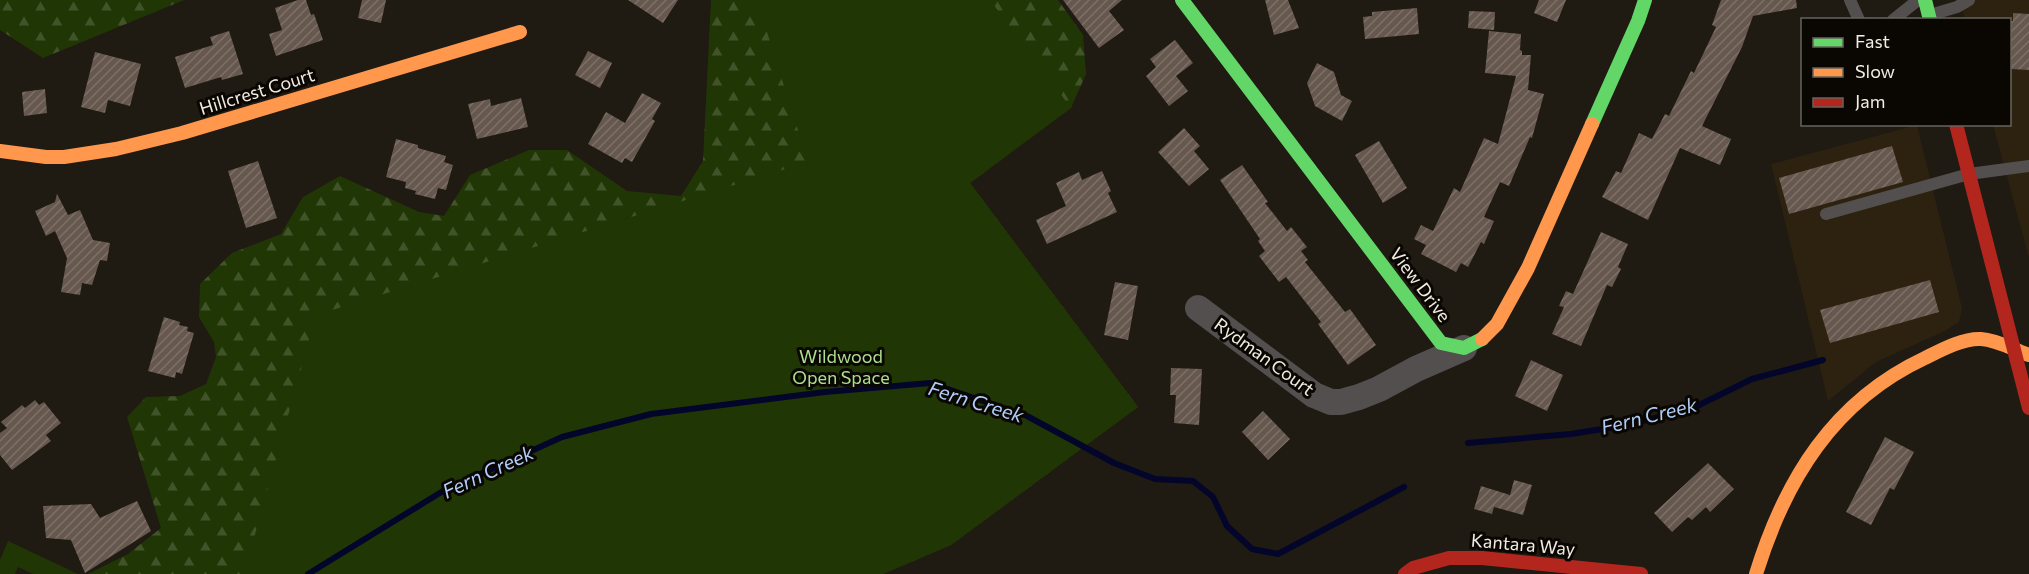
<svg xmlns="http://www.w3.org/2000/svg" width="2029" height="574" viewBox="0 0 2029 574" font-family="Commissioner,sans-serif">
	<defs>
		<pattern id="forest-firs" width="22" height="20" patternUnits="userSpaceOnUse" patternTransform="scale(1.5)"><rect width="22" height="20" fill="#203705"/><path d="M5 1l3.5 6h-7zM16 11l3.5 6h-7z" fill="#415429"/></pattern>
		<pattern id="building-hatch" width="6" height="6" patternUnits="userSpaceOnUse" patternTransform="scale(1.5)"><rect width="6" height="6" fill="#66584e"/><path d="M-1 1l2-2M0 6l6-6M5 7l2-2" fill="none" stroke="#7c7067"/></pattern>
	</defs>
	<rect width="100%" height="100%" fill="#1f1a12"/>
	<path fill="#2d210f" d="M 1959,0 L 2029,0 L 2029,258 L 1993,125 L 2010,124 L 2010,20 L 1965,19 Z
		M 1917,125 L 1962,308 L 1959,322 L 1945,331 L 1876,362 L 1828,401 L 1771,164 Z"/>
	<path fill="url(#forest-firs)" d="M 0,0 L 184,0 L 43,58 L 0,30 Z
		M 711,0 L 1058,0 L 1083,35 L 1086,74 L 1071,108 L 970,183 L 1138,407 L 951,545 L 883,574 L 88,574 L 128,554 L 161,528 L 127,417 L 146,397 L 180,396 L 206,384 L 216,357 L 214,342 L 199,317 L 200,284 L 232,253 L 281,234 L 303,197 L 340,176 L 419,212 L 444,216 L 470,175 L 529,150 L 567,150 L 627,191 L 681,196 L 703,161 Z"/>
	<path fill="#203705" d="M 757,0 L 990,0 L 1071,108 L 970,183 L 1138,407 L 951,545 L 883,574 L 244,574 L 316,315 L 808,162 Z
		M 8,541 L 78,574 L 33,574 L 18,567 L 15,574 L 0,574 L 0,560 Z"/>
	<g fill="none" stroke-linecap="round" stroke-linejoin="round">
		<path stroke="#03052b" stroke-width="6" d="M 1468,443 L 1571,434 L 1621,426 L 1689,410 L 1752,379 L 1823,360
			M 308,574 L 443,491 L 562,437 L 651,414 L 825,392 L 930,383 L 1027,416 L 1114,463 L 1155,479 L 1193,481 L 1213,497 L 1227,526 L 1252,549 L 1278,554 L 1404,487"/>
	</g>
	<path fill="url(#building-hatch)" d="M 298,0 L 306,0 L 311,15 L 314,14 L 323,40 L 276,56 L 269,34 L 282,30 L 275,8 Z
		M 362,0 L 386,0 L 381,23 L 358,18 Z
		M 628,0 L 678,0 L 663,23 Z
		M 1063,0 L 1122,0 L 1109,11 L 1124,30 L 1099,48 Z
		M 1265,0 L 1288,0 L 1299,28 L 1274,35 Z
		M 1539,0 L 1566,0 L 1557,22 L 1534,13 Z
		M 1721,0 L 1796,0 L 1797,8 L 1753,16 L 1742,47 L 1702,126 L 1731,139 L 1720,165 L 1680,148 L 1648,220 L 1602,197 L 1616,171 L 1621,173 L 1639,133 L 1652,139 L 1665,114 L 1669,116 L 1691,71 L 1694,73 L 1716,27 L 1712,25 Z
		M 1417,8 L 1419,34 L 1365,39 L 1363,17 L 1372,16 L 1372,12 Z
		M 1469,11 L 1495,12 L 1494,30 L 1468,28 Z
		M 2013,13 L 2029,14 L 2029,70 L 2010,69 L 2010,21 L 2013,21 Z
		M 229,31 L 243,74 L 222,80 L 221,77 L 185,88 L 175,57 L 213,45 L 210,37 Z
		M 1489,31 L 1521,34 L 1520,50 L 1522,51 L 1522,55 L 1531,55 L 1528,90 L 1544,94 L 1532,138 L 1530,137 L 1509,186 L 1500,182 L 1484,217 L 1494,221 L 1484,244 L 1481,242 L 1468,267 L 1461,263 L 1456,272 L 1421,254 L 1426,245 L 1414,239 L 1421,225 L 1433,231 L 1454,188 L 1460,192 L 1484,138 L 1498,144 L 1516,76 L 1485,73 Z
		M 1175,40 L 1193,63 L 1176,76 L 1188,91 L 1169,106 L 1146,76 L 1156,67 L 1150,59 Z
		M 588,51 L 612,63 L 600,88 L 575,75 Z
		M 95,52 L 141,64 L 130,106 L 108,100 L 105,113 L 81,107 Z
		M 1317,63 L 1334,72 L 1341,95 L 1352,101 L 1342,121 L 1315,106 L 1307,83 Z
		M 45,89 L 47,113 L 24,116 L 22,92 Z
		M 642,93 L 661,103 L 652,119 L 655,121 L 632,162 L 625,158 L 622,163 L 588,144 L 606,112 L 625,123 Z
		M 521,98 L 528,127 L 477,139 L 468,104 L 490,99 L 491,106 Z
		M 1184,128 L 1200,146 L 1194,151 L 1209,169 L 1189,186 L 1158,152 Z
		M 396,139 L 418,145 L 418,148 L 446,156 L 444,162 L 453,165 L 446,190 L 438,188 L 435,199 L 415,194 L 416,191 L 405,188 L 406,182 L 386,177 Z
		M 1379,141 L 1407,188 L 1383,203 L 1355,155 Z
		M 1892,146 L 1903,182 L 1789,214 L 1779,178 Z
		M 258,161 L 277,218 L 246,228 L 228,171 Z
		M 1242,165 L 1268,202 L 1265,203 L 1287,231 L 1291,227 L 1307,247 L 1301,251 L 1308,260 L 1305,262 L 1345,312 L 1350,309 L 1376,345 L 1348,365 L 1318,324 L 1321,322 L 1286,277 L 1279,282 L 1259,256 L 1265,251 L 1258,241 L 1260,239 L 1220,180 Z
		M 1102,171 L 1111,191 L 1108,193 L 1117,212 L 1047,244 L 1036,220 L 1066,206 L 1056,183 L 1079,172 L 1082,180 Z
		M 57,194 L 68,215 L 80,210 L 93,240 L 110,243 L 107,261 L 100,260 L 92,285 L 82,283 L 80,295 L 61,292 L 67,258 L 55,231 L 46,236 L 35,211 L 55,202 Z
		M 1601,232 L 1628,244 L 1618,267 L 1621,269 L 1612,287 L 1607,285 L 1581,346 L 1552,334 L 1564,307 L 1559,306 L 1566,291 L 1573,294 Z
		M 1930,280 L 1939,312 L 1830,343 L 1820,310 Z
		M 1115,282 L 1138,286 L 1128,340 L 1104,335 Z
		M 164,317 L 180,322 L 179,325 L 188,327 L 187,331 L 194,333 L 182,374 L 176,372 L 175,378 L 148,371 Z
		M 1531,360 L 1563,375 L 1547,411 L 1515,396 Z
		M 1171,368 L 1202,369 L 1199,425 L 1174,423 L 1176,395 L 1170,395 Z
		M 35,400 L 39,405 L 44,402 L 61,423 L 46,435 L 51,441 L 12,470 L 0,455 L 0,433 L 7,428 L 1,422 L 22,405 L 25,408 Z
		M 1263,411 L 1290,439 L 1268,460 L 1242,432 Z
		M 1885,437 L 1914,452 L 1894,490 L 1890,488 L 1871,525 L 1846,512 Z
		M 1708,463 L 1734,489 L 1710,512 L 1706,507 L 1692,520 L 1688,517 L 1672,532 L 1654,513 Z
		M 1514,480 L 1532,485 L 1523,515 L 1494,507 L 1492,514 L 1474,509 L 1481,486 L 1510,495 Z
		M 137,501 L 151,531 L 85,573 L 71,540 L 46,538 L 43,506 L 91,504 L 100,518 Z"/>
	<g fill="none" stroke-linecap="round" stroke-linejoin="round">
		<path stroke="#524f4e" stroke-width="12" d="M 1850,0 L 1859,20
			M 1930,15 L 1957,7 L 1969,0
			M 1893,20 L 1918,0
			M 1826,214 L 1969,174 L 2029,166"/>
		<path stroke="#524f4e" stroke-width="26" d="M 1198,308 L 1314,395 L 1331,402 L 1341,402 L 1359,397 L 1379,389 L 1416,369 L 1464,348"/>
		<path stroke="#63d668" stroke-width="14" d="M 1182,0 L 1441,343 L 1464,348 L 1482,339
			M 1925,0 L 1930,20
			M 1592,124 L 1638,21 L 1645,0"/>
		<path stroke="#ff974d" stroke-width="14" d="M 0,151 L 46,157 L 64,157 L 116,149 L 182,133 L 520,32
			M 1482,339 L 1497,324 L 1528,268 L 1592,124
			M 1756,574 C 1785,480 1833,401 1925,358 C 1941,350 1963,338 1981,339 C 1998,340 2014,350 2029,355"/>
		<path stroke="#b3261e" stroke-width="14" d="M 1956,124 L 2029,408
			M 1405,574 L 1413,568 L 1449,558 L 1482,558 L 1641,574"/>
	</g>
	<g text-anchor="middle" stroke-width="6" stroke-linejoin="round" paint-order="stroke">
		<g font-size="18" fill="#f2ece3" stroke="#0a0703">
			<text transform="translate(257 92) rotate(-17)" y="6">Hillcrest Court</text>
			<text transform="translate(1420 285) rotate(53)" y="6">View Drive</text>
			<text transform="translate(1264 357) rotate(36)" y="6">Rydman Court</text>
			<text transform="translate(1523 545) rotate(5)" y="6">Kantara Way</text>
		</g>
		<g font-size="18" fill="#aedf8d" stroke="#0a0703">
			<text x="841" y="363">Wildwood<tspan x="841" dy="21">Open Space</tspan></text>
		</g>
		<g font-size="20" font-style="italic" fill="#b1cefb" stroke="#0a0703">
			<text transform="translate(976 402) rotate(17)" y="7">Fern Creek</text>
			<text transform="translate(1649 416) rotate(-14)" y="7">Fern Creek</text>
			<text transform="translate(488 472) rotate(-25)" y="7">Fern Creek</text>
		</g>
	</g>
	<rect x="1801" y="18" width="210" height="108" fill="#0a0703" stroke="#67635d" stroke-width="1.5"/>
	<rect x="1813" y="38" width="30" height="9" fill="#63d668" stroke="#67635d" stroke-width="1.5"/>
	<text x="1855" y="48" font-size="18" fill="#f2ece3">Fast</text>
	<rect x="1813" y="68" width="30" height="9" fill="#ff974d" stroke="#67635d" stroke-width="1.5"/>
	<text x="1855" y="78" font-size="18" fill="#f2ece3">Slow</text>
	<rect x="1813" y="98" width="30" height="9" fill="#b3261e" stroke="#67635d" stroke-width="1.5"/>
	<text x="1855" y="108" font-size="18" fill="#f2ece3">Jam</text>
</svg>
